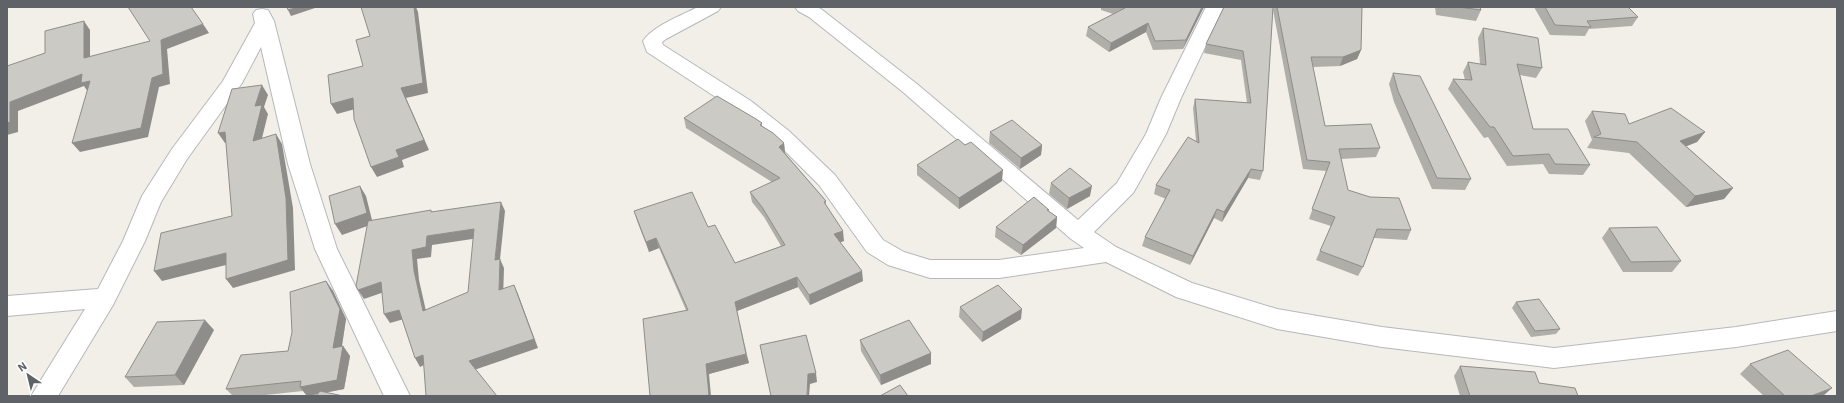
<svg xmlns="http://www.w3.org/2000/svg" width="1844" height="403" viewBox="0 0 1844 403" font-family="'IBM Plex Sans',sans-serif">
	<rect width="100%" height="100%" fill="#f1efe8"/>
	<g fill="none" stroke-linecap="round" stroke-linejoin="round">
		<defs>
			<path id="street" d="M 698,7 L 721,7 L 718,11 L 666,39 L 662,42 L 663,45 L 751,101 L 789,131 L 835,175 L 883,240 L 904,252 L 930,260 L 999,260 L 1084,248 L 1071,239 L 903,92 L 809,17 L 798,11 L 795,7 L 817,7 L 821,9 L 917,84 L 1078,220 L 1117,183 L 1146,134 L 1161,98 L 1206,7 L 1224,7 L 1181,98 L 1166,134 L 1136,188 L 1133,193 L 1094,232 L 1116,247 L 1192,283 L 1277,309 L 1382,327 L 1554,348 L 1736,327 L 1837,311 L 1837,331 L 1736,347 L 1554,368 L 1382,347 L 1277,329 L 1176,297 L 1106,262 L 999,278 L 930,278 L 888,265 L 867,252 L 819,185 L 775,141 L 737,111 L 647,52 L 643,41 C 653,26 682,15 698,7 Z
				M 262,9 L 268,10 L 274,21 L 310,164 L 337,249 L 410,396 L 384,396 L 315,249 L 288,164 L 261,47 L 242,83 L 187,159 L 161,202 L 145,241 L 113,305 L 58,396 L 31,396 L 85,309 L 7,316 L 7,296 L 98,289 L 123,241 L 142,196 L 172,149 L 223,81 L 255,23 L 253,14 L 256,10 Z"/>
		</defs>
		<use href="#street" stroke="#b5b8bc" stroke-width="2"/>
		<use href="#street" fill="#fff" fill-rule="evenodd"/>
	</g>
	<path fill="#afaea9" d="M 1101,7 L 1204,7 L 1183,49 L 1153,50 L 1146,32 L 1109,52 L 1086,36 L 1088,27 L 1113,14 L 1101,10 Z
		M 1273,7 L 1263,171 L 1260,180 L 1248,178 L 1222,222 L 1214,218 L 1190,265 L 1142,246 L 1145,237 L 1166,199 L 1154,194 L 1156,185 L 1196,141 L 1193,108 L 1195,99 L 1247,103 L 1241,60 L 1204,53 L 1206,44 Z
		M 1274,7 L 1362,7 L 1361,50 L 1357,59 L 1340,66 L 1313,67 L 1325,126 L 1380,148 L 1376,157 L 1341,159 L 1348,190 L 1411,230 L 1407,240 L 1374,238 L 1363,267 L 1358,276 L 1316,260 L 1331,226 L 1309,219 L 1326,171 L 1303,169 L 1273,10 Z
		M 1435,7 L 1480,7 L 1481,10 L 1476,21 L 1436,15 Z
		M 1534,7 L 1628,7 L 1638,17 L 1632,26 L 1589,29 L 1585,36 L 1550,35 Z
		M 1483,28 L 1542,68 L 1536,78 L 1520,75 L 1533,129 L 1590,165 L 1583,175 L 1549,174 L 1543,164 L 1507,166 L 1488,137 L 1484,138 L 1448,89 L 1453,79 L 1465,80 L 1463,72 L 1468,62 L 1480,64 L 1478,38 Z
		M 1393,73 L 1471,179 L 1465,190 L 1432,189 L 1394,102 L 1389,84 Z
		M 1592,111 L 1629,124 L 1705,132 L 1697,142 L 1686,146 L 1733,188 L 1724,199 L 1686,207 L 1629,153 L 1587,148 L 1592,140 L 1585,121 Z
		M 684,118 L 762,123 L 762,126 L 784,143 L 785,153 L 826,201 L 826,205 L 844,241 L 840,242 L 863,281 L 810,305 L 798,287 L 737,311 L 749,363 L 709,374 L 686,310 L 659,248 L 649,252 L 637,221 L 634,211 L 708,227 L 735,263 L 781,246 L 764,217 L 752,202 L 750,192 L 772,182 L 686,128 Z
		M 990,132 L 1042,145 L 1041,155 L 1020,169 L 989,143 Z
		M 917,165 L 1002,181 L 959,209 L 917,175 Z
		M 1051,183 L 1090,196 L 1067,209 L 1049,194 Z
		M 1049,210 L 1048,211 L 1057,217 L 1056,228 L 1021,255 L 995,237 L 996,227 Z
		M 1609,228 L 1681,261 L 1672,272 L 1623,272 L 1602,238 Z
		M 326,281 L 333,291 L 346,319 L 342,346 L 343,346 L 350,356 L 344,389 L 309,396 L 307,396 L 303,391 L 256,396 L 233,396 L 226,389 L 288,351 Z
		M 1516,302 L 1560,329 L 1556,334 L 1531,337 L 1512,308 Z
		M 960,307 L 1021,319 L 982,342 L 959,317 Z
		M 214,330 L 184,385 L 134,387 L 125,377 Z
		M 860,340 L 931,353 L 931,364 L 881,385 L 861,351 Z
		M 1750,364 L 1823,396 L 1764,396 L 1740,374 Z
		M 1460,366 L 1539,383 L 1578,396 L 1460,396 L 1454,376 Z"/>
	<path fill="#8f8d8a" d="M 298,7 L 315,7 L 315,8 L 291,16 L 288,10 Z
		M 414,7 L 416,7 L 418,12 L 428,93 L 406,98 L 429,150 L 402,160 L 404,167 L 377,177 L 371,167 L 396,150 L 401,88 Z
		M 1202,7 L 1204,7 L 1183,49 L 1186,40 Z
		M 84,21 L 90,30 L 90,67 L 84,58 Z
		M 1148,23 L 1146,32 L 1109,52 L 1111,43 Z
		M 203,24 L 209,33 L 167,49 L 170,84 L 159,87 L 148,137 L 80,152 L 72,143 L 161,40 Z
		M 1361,50 L 1357,59 L 1340,66 L 1343,57 Z
		M 82,74 L 90,81 L 88,92 L 84,86 L 18,111 L 18,132 L 7,135 L 7,123 L 10,102 Z
		M 262,85 L 268,95 L 264,107 L 268,114 L 259,150 L 253,141 L 255,106 Z
		M 353,98 L 359,108 L 337,114 L 331,104 Z
		M 225,132 L 231,142 L 225,143 L 218,133 Z
		M 1705,132 L 1697,142 L 1672,152 L 1680,141 Z
		M 276,134 L 282,144 L 293,208 L 295,270 L 233,288 L 226,279 Z
		M 784,143 L 785,153 L 779,147 Z
		M 1042,145 L 1041,155 L 1020,169 L 1021,158 Z
		M 1251,169 L 1248,178 L 1222,222 L 1224,212 Z
		M 1003,170 L 1002,181 L 959,209 L 959,198 Z
		M 360,186 L 366,196 L 373,224 L 342,235 L 335,224 Z
		M 1092,186 L 1090,196 L 1067,209 L 1069,198 Z
		M 1733,188 L 1724,199 L 1686,207 L 1695,196 Z
		M 501,202 L 505,211 L 499,269 L 495,260 Z
		M 1217,209 L 1214,218 L 1190,265 L 1193,256 Z
		M 1057,217 L 1056,228 L 1021,255 L 1023,245 Z
		M 474,229 L 479,238 L 432,245 L 431,257 L 417,259 L 419,280 L 428,320 L 423,311 L 414,271 L 412,250 L 427,236 Z
		M 843,231 L 844,241 L 835,244 L 834,234 Z
		M 656,238 L 659,248 L 649,252 L 646,242 Z
		M 226,253 L 234,263 L 162,281 L 154,271 Z
		M 500,259 L 504,268 L 503,299 L 499,290 Z
		M 862,271 L 863,281 L 810,305 L 809,295 Z
		M 797,277 L 798,287 L 737,311 L 735,302 Z
		M 326,281 L 333,291 L 346,319 L 340,358 L 333,348 Z
		M 381,282 L 387,291 L 364,299 L 358,290 Z
		M 514,285 L 518,294 L 538,348 L 474,370 L 469,361 Z
		M 1022,309 L 1021,319 L 982,342 L 983,332 Z
		M 399,310 L 404,319 L 390,323 L 384,314 Z
		M 205,320 L 214,330 L 184,385 L 175,375 Z
		M 343,346 L 350,356 L 344,389 L 307,396 L 300,387 Z
		M 931,353 L 931,364 L 881,385 L 880,375 Z
		M 746,354 L 749,363 L 709,374 L 711,396 L 703,396 L 706,364 Z
		M 423,355 L 428,363 L 420,367 L 415,358 Z
		M 816,373 L 817,382 L 810,384 L 809,396 L 807,396 L 808,374 Z
		M 1832,388 L 1823,396 L 1811,396 Z"/>
	<path fill="#cccac5" stroke="#8f8d8a" fill-rule="evenodd" d="M 128,7 L 191,7 L 203,24 L 161,40 L 163,74 L 152,78 L 141,128 L 72,143 L 90,81 L 81,83 L 82,74 L 10,102 L 10,122 L 7,123 L 7,66 L 45,53 L 45,31 L 84,21 L 84,58 L 150,41 Z
		M 287,7 L 298,7 L 288,10 Z
		M 361,7 L 414,7 L 423,83 L 401,88 L 424,140 L 396,150 L 399,157 L 371,167 L 354,119 L 353,98 L 331,104 L 328,75 L 363,66 L 356,40 L 370,36 Z
		M 1121,7 L 1202,7 L 1186,40 L 1155,41 L 1148,23 L 1111,43 L 1088,27 L 1125,8 Z
		M 1224,7 L 1273,7 L 1263,171 L 1251,169 L 1224,212 L 1217,209 L 1193,256 L 1145,237 L 1170,190 L 1156,185 L 1188,137 L 1199,143 L 1195,99 L 1251,103 L 1243,51 L 1206,44 Z
		M 1277,7 L 1362,7 L 1361,50 L 1343,57 L 1311,57 L 1325,126 L 1371,124 L 1380,148 L 1339,149 L 1348,190 L 1370,197 L 1399,198 L 1411,230 L 1377,229 L 1363,267 L 1320,251 L 1335,217 L 1312,209 L 1330,162 L 1307,160 Z
		M 1458,7 L 1480,7 L 1481,10 Z
		M 1545,7 L 1628,7 L 1638,17 L 1587,21 L 1591,27 L 1555,25 Z
		M 1483,28 L 1538,38 L 1542,68 L 1517,64 L 1533,129 L 1568,129 L 1590,165 L 1555,164 L 1549,154 L 1513,156 L 1494,127 L 1490,127 L 1453,79 L 1472,80 L 1468,62 L 1486,65 Z
		M 1393,73 L 1420,76 L 1471,179 L 1437,178 L 1398,91 Z
		M 262,85 L 255,106 L 262,105 L 253,141 L 276,134 L 286,198 L 288,260 L 226,279 L 226,253 L 154,271 L 161,233 L 232,216 L 225,132 L 218,133 L 232,89 Z
		M 717,96 L 756,119 L 762,123 L 760,125 L 773,133 L 784,143 L 779,147 L 826,201 L 824,202 L 843,231 L 834,234 L 862,271 L 809,295 L 797,277 L 735,302 L 746,354 L 706,364 L 709,395 L 703,396 L 650,396 L 643,319 L 688,310 L 656,238 L 646,242 L 634,211 L 692,192 L 708,227 L 715,225 L 735,263 L 785,245 L 762,207 L 750,192 L 780,178 L 684,118 Z
		M 1671,108 L 1705,132 L 1680,141 L 1733,188 L 1695,196 L 1637,142 L 1594,137 L 1601,134 L 1592,111 L 1625,114 L 1629,124 Z
		M 1012,120 L 1042,145 L 1021,158 L 990,132 Z
		M 958,139 L 965,145 L 971,142 L 1003,170 L 959,198 L 917,165 Z
		M 1070,168 L 1092,186 L 1069,198 L 1051,183 Z
		M 360,186 L 367,213 L 335,224 L 329,196 Z
		M 1034,197 L 1049,210 L 1047,210 L 1057,217 L 1023,245 L 996,227 Z
		M 501,202 L 495,260 L 500,259 L 499,290 L 514,285 L 534,339 L 469,361 L 497,396 L 426,396 L 423,355 L 415,358 L 399,310 L 384,314 L 381,282 L 358,290 L 356,286 L 368,221 L 431,210 L 431,212 ZM 474,229 L 468,292 L 423,311 L 414,271 L 412,250 L 426,247 L 427,236 Z
		M 1657,227 L 1681,261 L 1631,262 L 1609,228 Z
		M 326,281 L 340,309 L 333,348 L 343,346 L 337,380 L 300,387 L 301,381 L 226,389 L 241,355 L 288,351 L 292,332 L 290,292 Z
		M 998,285 L 1022,309 L 983,332 L 960,307 Z
		M 1539,299 L 1560,329 L 1535,331 L 1516,302 Z
		M 205,320 L 175,375 L 125,377 L 157,322 Z
		M 909,320 L 931,353 L 880,375 L 860,340 Z
		M 806,335 L 816,373 L 808,374 L 807,396 L 771,396 L 760,345 Z
		M 1788,350 L 1832,388 L 1811,396 L 1785,396 L 1750,364 Z
		M 1460,366 L 1535,372 L 1539,383 L 1575,388 L 1578,396 L 1470,396 Z
		M 900,385 L 908,396 L 880,396 Z
		M 320,391 L 343,396 L 316,396 Z"/>
	<rect width="1844" height="403" fill="none" stroke="#5f6368" stroke-width="16"/>
	<g transform="translate(28 375) rotate(325)" stroke="#ffffff" stroke-width="3" paint-order="stroke">
	<path d="M0-3L7 15L0 10L-7 15Z" fill="#5f6368"/>
	<text y="-6" font-size="11" font-weight="bold" text-anchor="middle" fill="#5f6368">N</text>
	</g>
</svg>
